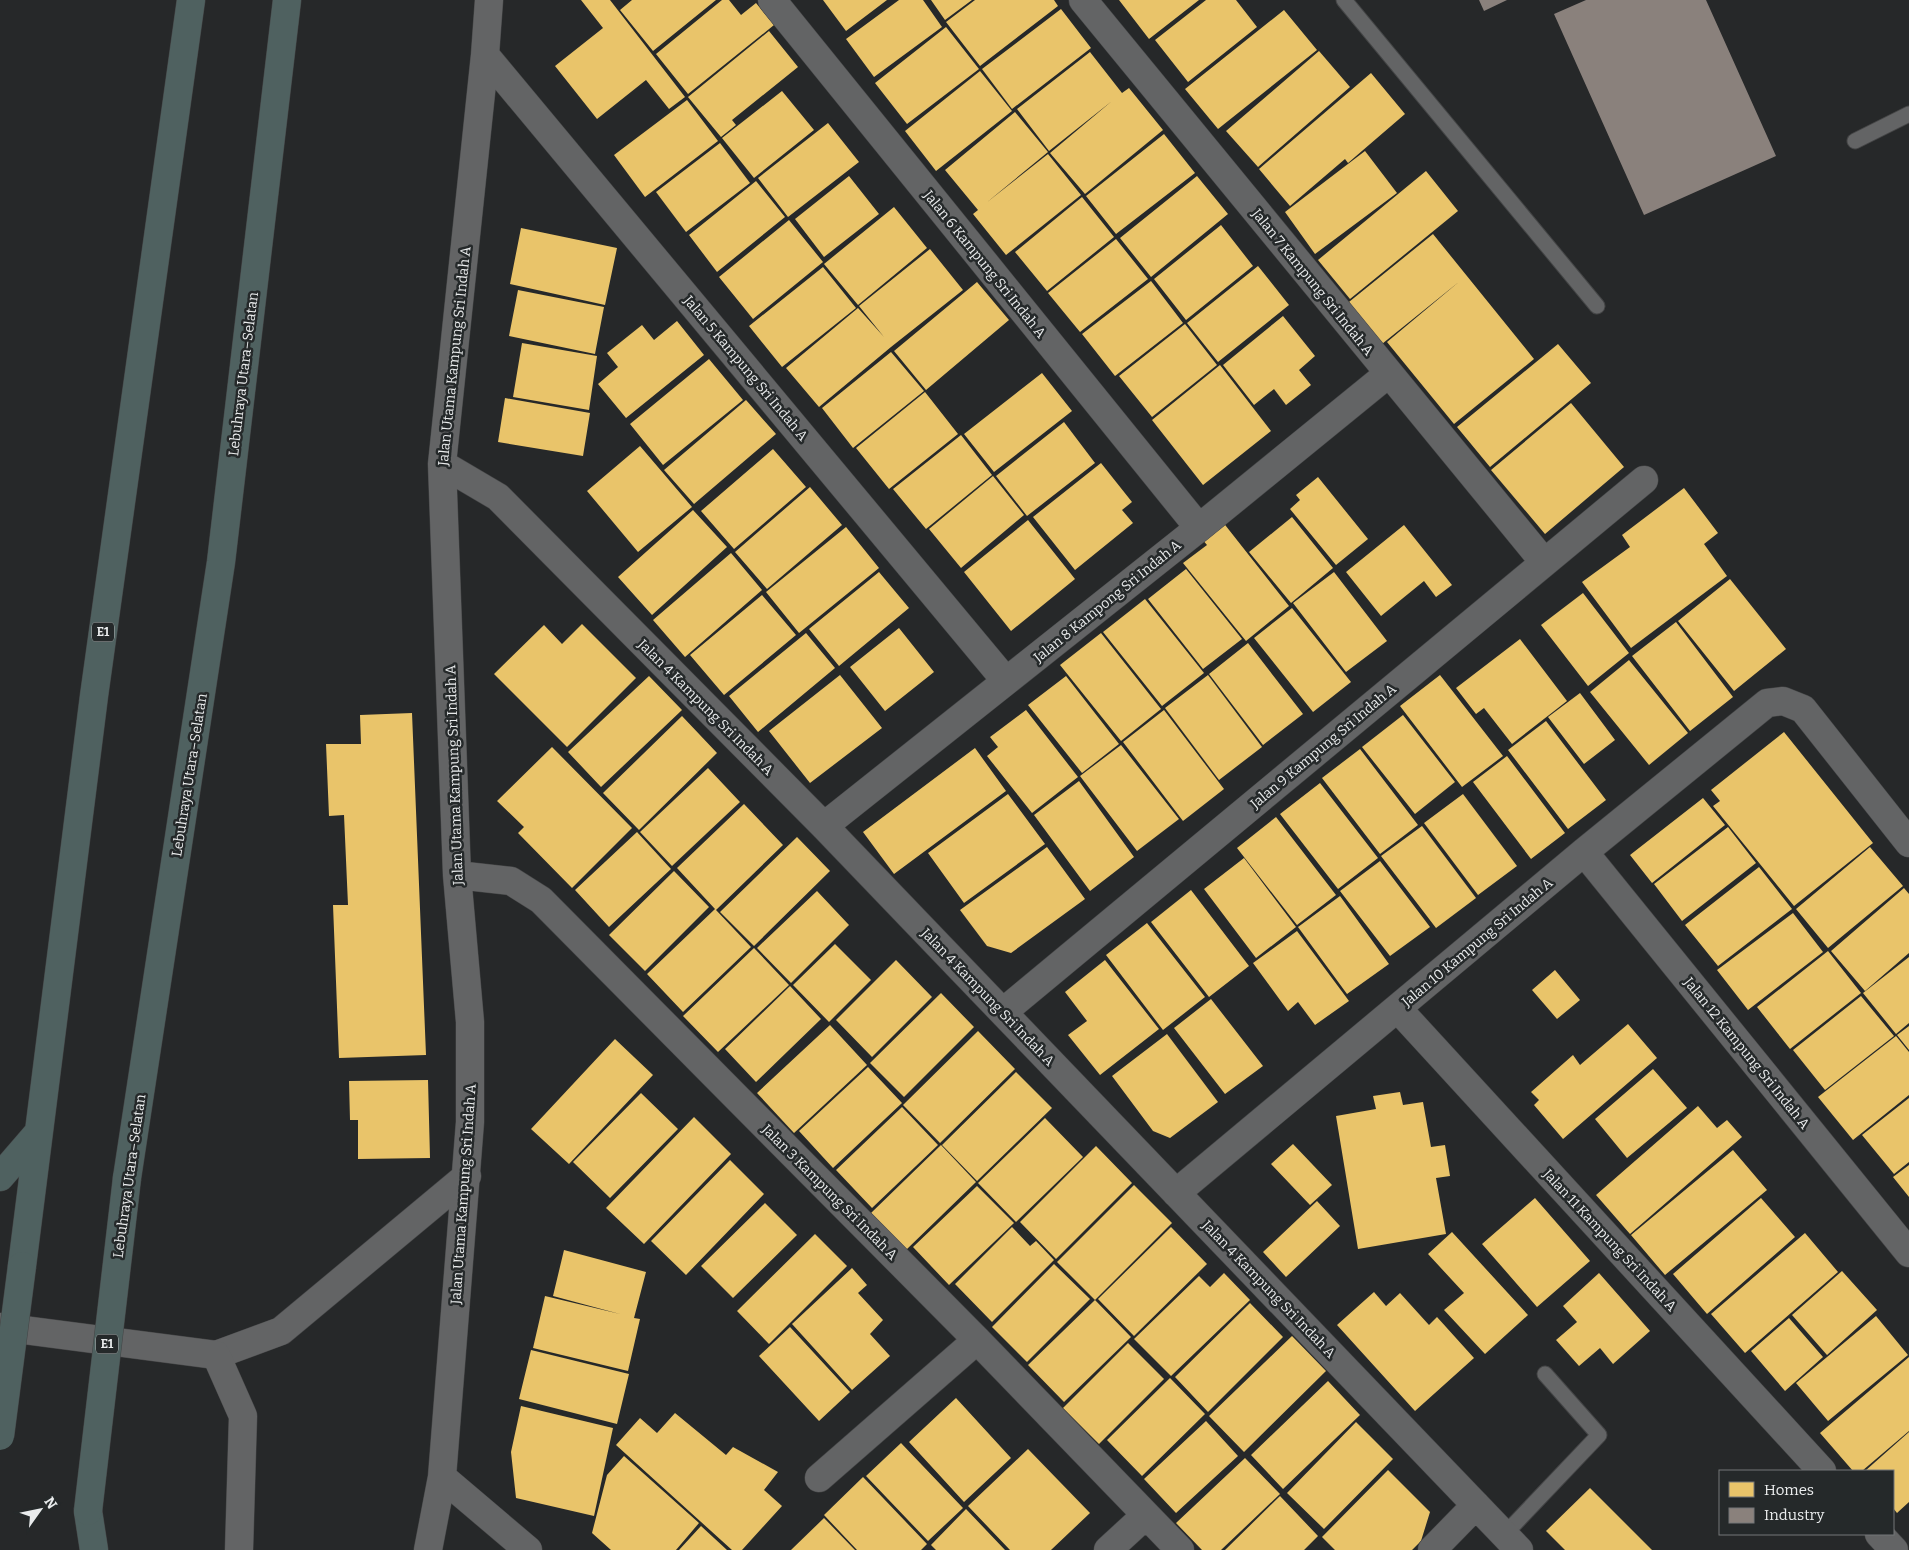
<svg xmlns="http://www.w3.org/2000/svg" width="1909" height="1550" viewBox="0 0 1909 1550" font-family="Bitter,serif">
	<rect width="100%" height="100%" fill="#262829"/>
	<path fill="#e9c46a" d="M 581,0 L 610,0 L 685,97 L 669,109 L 646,80 L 597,119 L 555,66 L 603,28 Z
		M 632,0 L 716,0 L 653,51 L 620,10 Z
		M 722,0 L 729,0 L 741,15 L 756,3 L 774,25 L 688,94 L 656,54 Z
		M 823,0 L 887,0 L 846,31 Z
		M 899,0 L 923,0 L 942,27 L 874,77 L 846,39 Z
		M 931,0 L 972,0 L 945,20 Z
		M 975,0 L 1054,0 L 1058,6 L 980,66 L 946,22 Z
		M 1119,0 L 1199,0 L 1149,39 Z
		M 1206,0 L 1236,0 L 1257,27 L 1188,82 L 1155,40 Z
		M 1061,9 L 1091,48 L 1012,109 L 982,69 Z
		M 1284,10 L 1317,50 L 1218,129 L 1185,89 Z
		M 946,27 L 979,69 L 907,124 L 875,83 Z
		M 769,31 L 798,67 L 732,120 L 736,125 L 721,137 L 688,97 Z
		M 1319,51 L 1350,87 L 1258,167 L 1226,131 Z
		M 1090,52 L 1122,93 L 1129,88 L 1163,130 L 1085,194 L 1050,153 L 1112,101 L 1049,151 L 1017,109 Z
		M 980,71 L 1012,111 L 936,171 L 905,131 Z
		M 1371,73 L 1405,114 L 1348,163 L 1345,159 L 1290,206 L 1259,169 Z
		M 782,91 L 814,130 L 754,178 L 722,138 Z
		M 687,100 L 718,141 L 645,197 L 614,155 Z
		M 1015,112 L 1048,152 L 986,203 L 1048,154 L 1081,195 L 1006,255 L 973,214 L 978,210 L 945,170 Z
		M 828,123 L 859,162 L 788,217 L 758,178 Z
		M 1164,134 L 1195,173 L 1116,234 L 1086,196 Z
		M 720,143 L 750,183 L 686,232 L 656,192 Z
		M 1365,151 L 1397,193 L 1315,254 L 1285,212 Z
		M 1426,171 L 1458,211 L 1350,299 L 1318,260 Z
		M 849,176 L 879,214 L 824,257 L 795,219 Z
		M 1197,176 L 1228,214 L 1151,277 L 1120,238 Z
		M 756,181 L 785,217 L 717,272 L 689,235 Z
		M 1082,197 L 1114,237 L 1047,291 L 1015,252 Z
		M 894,207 L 927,248 L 858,305 L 824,264 Z
		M 789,220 L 823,262 L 753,319 L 719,277 Z
		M 1221,225 L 1253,266 L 1186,320 L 1154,279 Z
		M 521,228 L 617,248 L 605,305 L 510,284 Z
		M 1433,234 L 1534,359 L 1454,424 L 1387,342 L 1460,281 L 1377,348 L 1344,306 Z
		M 1116,239 L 1148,279 L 1080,332 L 1048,293 Z
		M 930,249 L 963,290 L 891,347 L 819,407 L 786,368 L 858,308 L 884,337 L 859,306 Z
		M 1258,266 L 1289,305 L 1218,362 L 1187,323 Z
		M 823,267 L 856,308 L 782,367 L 749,326 Z
		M 1151,281 L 1183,323 L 1115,376 L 1082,334 Z
		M 977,282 L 1009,320 L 926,390 L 894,351 Z
		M 518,290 L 604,307 L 595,354 L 509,336 Z
		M 1283,316 L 1315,356 L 1299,370 L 1311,385 L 1286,405 L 1274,389 L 1254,405 L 1223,365 Z
		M 677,321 L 704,355 L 626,418 L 598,384 L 618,367 L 607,353 L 642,325 L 654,340 Z
		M 1185,324 L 1217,365 L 1152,417 L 1119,376 Z
		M 522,343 L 597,356 L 589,410 L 513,397 Z
		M 1558,344 L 1591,383 L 1490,467 L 1457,427 Z
		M 891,352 L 924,391 L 853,448 L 822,408 Z
		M 709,359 L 743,400 L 663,465 L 630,424 Z
		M 1220,365 L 1271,431 L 1203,485 L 1152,420 Z
		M 1042,373 L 1072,411 L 994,472 L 964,434 Z
		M 925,392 L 958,434 L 889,489 L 856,448 Z
		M 505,398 L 590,413 L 583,456 L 498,442 Z
		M 746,400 L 776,434 L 694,504 L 664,470 Z
		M 1571,403 L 1624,467 L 1545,534 L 1491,470 Z
		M 1064,422 L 1095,463 L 1027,516 L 996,476 Z
		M 961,435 L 992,475 L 926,529 L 893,489 Z
		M 640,446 L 692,507 L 638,552 L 587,491 Z
		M 773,449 L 806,487 L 734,549 L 701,511 Z
		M 1101,463 L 1132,502 L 1122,510 L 1133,523 L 1075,570 L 1033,517 Z
		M 993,476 L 1024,515 L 961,568 L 929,529 Z
		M 1318,477 L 1368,539 L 1336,565 L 1290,509 L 1300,500 L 1296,495 Z
		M 810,487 L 842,525 L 767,589 L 735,552 Z
		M 1684,488 L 1718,533 L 1704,544 L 1727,576 L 1631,648 L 1582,582 L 1630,547 L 1622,535 Z
		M 693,510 L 727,547 L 652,615 L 618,577 Z
		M 1292,517 L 1333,568 L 1291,603 L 1249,552 Z
		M 1028,520 L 1075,579 L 1011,631 L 964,572 Z
		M 1222,521 L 1289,606 L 1246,641 L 1183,563 L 1207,545 L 1201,538 Z
		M 1404,525 L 1452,585 L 1436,597 L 1424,581 L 1381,616 L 1346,572 Z
		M 846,527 L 879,568 L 799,633 L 766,592 Z
		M 731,553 L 762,590 L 685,657 L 653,620 Z
		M 1186,569 L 1242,639 L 1203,669 L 1148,599 Z
		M 879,572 L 909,608 L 839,666 L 809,629 Z
		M 1334,572 L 1387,641 L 1346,672 L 1293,603 Z
		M 1730,579 L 1786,649 L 1734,691 L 1678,621 Z
		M 1583,593 L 1629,653 L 1588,686 L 1541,625 Z
		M 762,595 L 796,635 L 724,695 L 690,655 Z
		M 1145,599 L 1204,673 L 1162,706 L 1103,632 Z
		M 1292,608 L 1351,682 L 1313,712 L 1254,638 Z
		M 1676,622 L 1733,697 L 1690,731 L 1632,656 Z
		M 582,624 L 636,678 L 567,747 L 494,674 L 544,625 L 562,644 Z
		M 899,628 L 934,672 L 885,711 L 850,667 Z
		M 806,633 L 835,668 L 758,732 L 729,696 Z
		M 1101,633 L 1161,709 L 1121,741 L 1060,665 Z
		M 1520,639 L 1567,701 L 1512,744 L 1484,708 L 1476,714 L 1456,688 Z
		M 1248,643 L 1303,714 L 1263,745 L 1209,674 Z
		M 1629,660 L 1688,733 L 1649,765 L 1590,692 Z
		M 840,675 L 882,728 L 810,783 L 769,731 Z
		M 1208,675 L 1262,747 L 1219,780 L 1165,708 Z
		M 1440,675 L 1503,756 L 1462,787 L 1400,706 Z
		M 649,676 L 682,710 L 601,787 L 568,752 Z
		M 1066,676 L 1119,744 L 1082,773 L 1028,705 Z
		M 1580,693 L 1615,740 L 1584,764 L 1548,717 Z
		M 1026,710 L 1078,777 L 1032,813 L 987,756 L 998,747 L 990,737 Z
		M 1164,710 L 1224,789 L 1183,821 L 1123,742 Z
		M 412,713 L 426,1055 L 339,1058 L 333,905 L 348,905 L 344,815 L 329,816 L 326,744 L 361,744 L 360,715 Z
		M 1403,715 L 1455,782 L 1415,814 L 1362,747 Z
		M 682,716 L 717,753 L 639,830 L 603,793 Z
		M 1546,721 L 1606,800 L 1568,829 L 1508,750 Z
		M 1784,732 L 1873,843 L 1794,906 L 1713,806 L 1720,801 L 1711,790 Z
		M 1121,745 L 1179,819 L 1137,851 L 1080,776 Z
		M 552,747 L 632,828 L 572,888 L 518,833 L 524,827 L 497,801 Z
		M 975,748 L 1006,791 L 894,874 L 863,832 Z
		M 1360,749 L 1418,825 L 1380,854 L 1322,778 Z
		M 1507,756 L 1565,833 L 1531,859 L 1473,782 Z
		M 708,768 L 740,802 L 672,866 L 640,832 Z
		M 1079,781 L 1134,857 L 1090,891 L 1034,815 Z
		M 1320,783 L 1378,858 L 1338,889 L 1280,814 Z
		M 1008,794 L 1045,844 L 964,903 L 928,853 Z
		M 1463,794 L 1517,866 L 1478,895 L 1424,823 Z
		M 1703,798 L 1725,825 L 1652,883 L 1630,855 Z
		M 744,804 L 783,845 L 716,910 L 751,947 L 683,1012 L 647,974 L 715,909 L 677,868 Z
		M 1276,817 L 1336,895 L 1297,925 L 1237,848 Z
		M 1422,826 L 1476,898 L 1436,928 L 1381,856 Z
		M 1728,827 L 1756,863 L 1682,921 L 1654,884 Z
		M 637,832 L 671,869 L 609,927 L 575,890 Z
		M 797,837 L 830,871 L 754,946 L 720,912 Z
		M 1047,847 L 1085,899 L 1011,953 L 987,946 L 960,910 Z
		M 1870,847 L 1903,886 L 1828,948 L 1796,909 Z
		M 1244,858 L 1296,927 L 1256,958 L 1204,889 Z
		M 1380,861 L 1430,927 L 1390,956 L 1340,891 Z
		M 1759,867 L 1792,909 L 1718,966 L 1685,925 Z
		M 674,871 L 709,907 L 645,971 L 609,935 Z
		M 1904,888 L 1909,894 L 1909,953 L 1865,991 L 1831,951 Z
		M 1191,890 L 1249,966 L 1209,997 L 1151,922 Z
		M 817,891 L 849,925 L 791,983 L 757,948 Z
		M 1340,896 L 1389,964 L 1347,994 L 1298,927 Z
		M 1793,913 L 1823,952 L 1748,1010 L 1717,970 Z
		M 1147,923 L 1205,997 L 1163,1030 L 1106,955 Z
		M 1297,931 L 1349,1001 L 1315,1025 L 1298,1002 L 1288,1011 L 1253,963 Z
		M 835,944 L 871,980 L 829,1022 L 793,985 Z
		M 754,948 L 789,985 L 718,1052 L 683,1016 Z
		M 1828,951 L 1861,993 L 1790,1049 L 1757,1007 Z
		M 1909,957 L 1909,1023 L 1896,1034 L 1863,993 Z
		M 896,960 L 932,997 L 872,1057 L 836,1020 Z
		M 1105,960 L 1159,1029 L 1100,1075 L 1068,1035 L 1087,1021 L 1065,992 Z
		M 1555,970 L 1580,1000 L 1557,1019 L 1532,990 Z
		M 790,986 L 821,1019 L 756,1082 L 725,1049 Z
		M 941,993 L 974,1027 L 904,1097 L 870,1063 Z
		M 1861,996 L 1894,1036 L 1825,1090 L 1793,1050 Z
		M 1211,999 L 1263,1066 L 1225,1094 L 1174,1028 Z
		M 1628,1024 L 1657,1058 L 1563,1139 L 1534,1105 L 1539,1100 L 1531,1092 L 1573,1055 L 1580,1065 Z
		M 830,1025 L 867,1065 L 794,1133 L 757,1093 Z
		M 1909,1026 L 1909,1050 L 1897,1035 Z
		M 978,1031 L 1015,1069 L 940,1143 L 903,1105 Z
		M 1167,1034 L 1218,1102 L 1170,1138 L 1153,1131 L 1112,1076 Z
		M 1896,1036 L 1909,1052 L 1909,1095 L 1853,1140 L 1818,1097 Z
		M 615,1039 L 653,1075 L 569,1164 L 531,1129 Z
		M 868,1067 L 902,1103 L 833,1168 L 799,1131 Z
		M 1653,1069 L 1687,1108 L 1627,1158 L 1595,1119 Z
		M 1016,1072 L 1052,1108 L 977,1181 L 942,1145 Z
		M 428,1080 L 430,1158 L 358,1159 L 358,1120 L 350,1120 L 349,1081 Z
		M 1400,1092 L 1403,1105 L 1423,1102 L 1431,1147 L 1445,1145 L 1450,1176 L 1436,1178 L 1446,1234 L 1358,1249 L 1336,1116 L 1376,1109 L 1373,1096 Z
		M 641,1093 L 678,1129 L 610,1198 L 573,1162 Z
		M 1909,1098 L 1909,1162 L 1894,1174 L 1862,1135 Z
		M 1698,1106 L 1717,1128 L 1727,1120 L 1742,1137 L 1630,1234 L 1596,1195 Z
		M 902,1107 L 938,1145 L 872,1208 L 836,1170 Z
		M 694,1117 L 731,1154 L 644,1244 L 606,1208 Z
		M 1045,1118 L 1083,1157 L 1016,1222 L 978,1183 Z
		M 1293,1144 L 1332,1185 L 1310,1205 L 1271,1164 Z
		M 941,1145 L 976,1182 L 906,1250 L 871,1213 Z
		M 1096,1146 L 1132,1183 L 1056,1259 L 1020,1222 Z
		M 1733,1150 L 1767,1190 L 1665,1275 L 1631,1235 Z
		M 730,1160 L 764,1194 L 686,1275 L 651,1241 Z
		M 1909,1165 L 1909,1197 L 1893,1177 Z
		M 1134,1185 L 1172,1223 L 1095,1300 L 1057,1262 Z
		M 977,1186 L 1014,1223 L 949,1285 L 913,1247 Z
		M 1535,1198 L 1590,1261 L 1537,1307 L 1482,1244 Z
		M 1761,1198 L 1795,1237 L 1707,1314 L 1673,1274 Z
		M 1317,1201 L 1340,1226 L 1286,1277 L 1263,1252 Z
		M 765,1203 L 797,1235 L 733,1298 L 701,1266 Z
		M 1012,1227 L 1030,1246 L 1036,1241 L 1054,1260 L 992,1322 L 955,1284 Z
		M 1171,1227 L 1207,1264 L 1134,1336 L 1098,1299 Z
		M 1452,1232 L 1528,1315 L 1485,1354 L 1444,1310 L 1464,1293 L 1428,1254 Z
		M 1805,1233 L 1838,1272 L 1745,1353 L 1711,1314 Z
		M 815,1234 L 847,1266 L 769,1344 L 737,1311 Z
		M 564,1250 L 646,1272 L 634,1318 L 640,1319 L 628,1371 L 533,1348 L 545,1296 L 620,1314 L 553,1296 Z
		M 1054,1264 L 1090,1299 L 1027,1362 L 992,1327 Z
		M 852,1268 L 867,1285 L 858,1293 L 883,1320 L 870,1334 L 890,1356 L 852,1390 L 792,1324 Z
		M 1842,1271 L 1877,1310 L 1827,1355 L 1792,1315 Z
		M 1224,1273 L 1250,1300 L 1171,1376 L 1134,1339 L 1199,1276 L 1210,1287 Z
		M 1599,1273 L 1650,1331 L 1613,1364 L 1600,1348 L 1579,1366 L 1556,1340 L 1577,1322 L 1563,1306 Z
		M 1374,1292 L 1386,1306 L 1400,1293 L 1429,1325 L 1437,1317 L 1474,1358 L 1415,1411 L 1337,1325 Z
		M 1095,1300 L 1131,1337 L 1064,1402 L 1028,1365 Z
		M 1250,1303 L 1283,1337 L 1208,1412 L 1175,1377 Z
		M 1876,1316 L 1908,1355 L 1828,1421 L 1796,1383 Z
		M 1789,1318 L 1823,1357 L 1785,1391 L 1751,1351 Z
		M 790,1327 L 850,1392 L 819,1421 L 759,1356 Z
		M 1292,1336 L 1326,1371 L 1244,1452 L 1209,1416 Z
		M 1128,1343 L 1164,1379 L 1099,1444 L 1063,1408 Z
		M 531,1350 L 629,1374 L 617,1424 L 519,1399 Z
		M 1909,1357 L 1909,1431 L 1862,1471 L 1853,1471 L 1820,1433 Z
		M 1170,1378 L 1205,1414 L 1142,1476 L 1107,1440 Z
		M 1328,1381 L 1360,1415 L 1283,1489 L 1251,1455 Z
		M 956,1398 L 1011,1458 L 964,1502 L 909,1442 Z
		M 521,1406 L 613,1428 L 594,1516 L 516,1498 L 511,1452 Z
		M 675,1413 L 726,1455 L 733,1447 L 778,1472 L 764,1490 L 782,1506 L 742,1550 L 732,1550 L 616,1445 L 640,1418 L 657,1433 Z
		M 1206,1421 L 1238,1456 L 1176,1513 L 1144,1479 Z
		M 1356,1422 L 1393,1459 L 1324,1529 L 1287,1493 Z
		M 1909,1432 L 1909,1502 L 1897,1513 L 1893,1508 L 1893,1471 L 1865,1471 Z
		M 901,1443 L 963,1508 L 928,1541 L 866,1476 Z
		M 1028,1449 L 1090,1513 L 1051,1550 L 1010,1550 L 968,1506 Z
		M 624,1456 L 699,1523 L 676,1550 L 611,1550 L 592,1533 L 607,1475 Z
		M 1245,1458 L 1280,1494 L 1221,1550 L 1202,1550 L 1176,1523 Z
		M 1388,1470 L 1430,1512 L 1421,1541 L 1412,1550 L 1335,1550 L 1322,1537 Z
		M 863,1477 L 927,1544 L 921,1550 L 857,1550 L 824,1515 Z
		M 1590,1488 L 1652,1550 L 1565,1550 L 1546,1531 Z
		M 1280,1496 L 1318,1536 L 1304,1550 L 1225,1550 Z
		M 966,1509 L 1005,1550 L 936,1550 L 931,1545 Z
		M 824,1518 L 855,1550 L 791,1550 Z
		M 701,1526 L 727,1550 L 679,1550 Z"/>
	<path fill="#8a817c" d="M 1479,0 L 1507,0 L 1484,11 Z
		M 1586,0 L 1706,0 L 1776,156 L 1644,215 L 1554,14 Z"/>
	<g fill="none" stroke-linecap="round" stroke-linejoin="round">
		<defs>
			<path id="service" d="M 1344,0 L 1597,306
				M 1855,141 L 1909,114
				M 1504,1535 L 1599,1435 L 1545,1374"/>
			<path id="minor" d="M 772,0 L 1199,528
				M 1083,0 L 1544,562
				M 485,55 L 1006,681
				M 442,464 L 498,497 L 824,826 L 1519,1550
				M 824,826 L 1199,528 L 1388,374
				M 1584,852 L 1909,1253
				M 457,875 L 511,881 L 541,900 L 977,1340 L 1180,1550
				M 1398,1009 L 1822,1471
				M 1003,1012 L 1644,480
				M 1176,1193 L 1584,852 L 1767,703 L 1783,701 L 1803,709 L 1909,843
				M 216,1355 L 281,1331 L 467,1176
				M 442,1477 L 528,1550
				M 819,1478 L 977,1340
				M 1879,1534 L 1894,1550
				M 428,1550 L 442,1477 L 470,1122 L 470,1022 L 457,875 L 442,464 L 485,55 L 489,0
				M 1108,1550 L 1146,1515
				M 1432,1550 L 1476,1505"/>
			<path id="tertiary" d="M 0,1327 L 216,1355 L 243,1416 L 239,1550"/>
			<path id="motorway" d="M 0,1177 L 38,1133
				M 127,1178 L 221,562 L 287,0
				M 22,1266 L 94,696 L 191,0
				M 88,1511 L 94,1550"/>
		</defs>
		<use href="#service" stroke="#444546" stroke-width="17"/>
		<use href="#minor" stroke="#444546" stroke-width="29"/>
		<use href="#tertiary" stroke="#444546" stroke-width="29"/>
		<use href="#motorway" stroke="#444546" stroke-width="29"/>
		<use href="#service" stroke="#636465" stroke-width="15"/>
		<use href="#minor" stroke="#636465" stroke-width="28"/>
		<use href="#tertiary" stroke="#636465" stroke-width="28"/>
		<use href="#motorway" stroke="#4f6160" stroke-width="28"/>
		<defs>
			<path id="motorway-bridge" d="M 0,1436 L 22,1266
				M 88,1511 L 127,1178"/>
		</defs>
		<use href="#motorway-bridge" stroke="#444546" stroke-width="29" stroke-linecap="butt"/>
		<use href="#motorway-bridge" stroke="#4f6160" stroke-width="28"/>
	</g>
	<g text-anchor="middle" stroke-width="5" stroke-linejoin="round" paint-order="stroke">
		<g fill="#25292a" stroke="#afb2b2" stroke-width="1">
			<rect x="92" y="622.5" width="22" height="19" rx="4"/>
			<rect x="96" y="1334.5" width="22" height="19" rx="4"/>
		</g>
		<g font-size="12" font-weight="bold" fill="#eaeced">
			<text x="103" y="636">E1</text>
			<text x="107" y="1348">E1</text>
		</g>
		<g font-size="14" fill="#eaeced" stroke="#25292a">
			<text transform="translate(985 264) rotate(51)" y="5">Jalan 6 Kampung Sri Indah A</text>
			<text transform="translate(1313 282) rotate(51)" y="5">Jalan 7 Kampung Sri Indah A</text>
			<text transform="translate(454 356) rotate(-84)" y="5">Jalan Utama Kampung Sri Indah A</text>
			<text transform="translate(746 368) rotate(50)" y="5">Jalan 5 Kampung Sri Indah A</text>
			<text transform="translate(243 374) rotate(-83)" y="5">Lebuhraya Utara–Selatan</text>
			<text transform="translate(1107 601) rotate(-39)" y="5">Jalan 8 Kampong Sri Indah A</text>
			<text transform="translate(706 707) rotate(45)" y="5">Jalan 4 Kampung Sri Indah A</text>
			<text transform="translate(1323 746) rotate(-40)" y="5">Jalan 9 Kampung Sri Indah A</text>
			<text transform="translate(189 775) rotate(-81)" y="5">Lebuhraya Utara–Selatan</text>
			<text transform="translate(454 775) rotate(-92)" y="5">Jalan Utama Kampung Sri Indah A</text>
			<text transform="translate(1477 942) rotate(-40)" y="5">Jalan 10 Kampung Sri Indah A</text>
			<text transform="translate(988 997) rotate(46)" y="5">Jalan 4 Kampung Sri Indah A</text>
			<text transform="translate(1747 1053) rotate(51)" y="5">Jalan 12 Kampung Sri Indah A</text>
			<text transform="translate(129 1176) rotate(-82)" y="5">Lebuhraya Utara–Selatan</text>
			<text transform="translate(830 1192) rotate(45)" y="5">Jalan 3 Kampung Sri Indah A</text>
			<text transform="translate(463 1194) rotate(-86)" y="5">Jalan Utama Kampung Sri Indah A</text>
			<text transform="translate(1610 1240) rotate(47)" y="5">Jalan 11 Kampung Sri Indah A</text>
			<text transform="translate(1269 1289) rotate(46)" y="5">Jalan 4 Kampung Sri Indah A</text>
		</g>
	</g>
	<rect x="1719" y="1470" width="175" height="65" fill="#25292a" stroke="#747778"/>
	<rect x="1729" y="1482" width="25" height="15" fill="#e9c46a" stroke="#747778"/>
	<text x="1764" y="1495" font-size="15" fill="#eaeced">Homes</text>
	<rect x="1729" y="1508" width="25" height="15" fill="#8a817c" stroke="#747778"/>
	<text x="1764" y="1520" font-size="15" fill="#eaeced">Industry</text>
	<g transform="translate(40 1510) rotate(57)" stroke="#25292a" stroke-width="4" paint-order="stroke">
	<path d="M0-4L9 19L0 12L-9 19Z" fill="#eaeced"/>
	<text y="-8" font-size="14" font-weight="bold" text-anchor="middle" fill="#eaeced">N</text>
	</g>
</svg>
